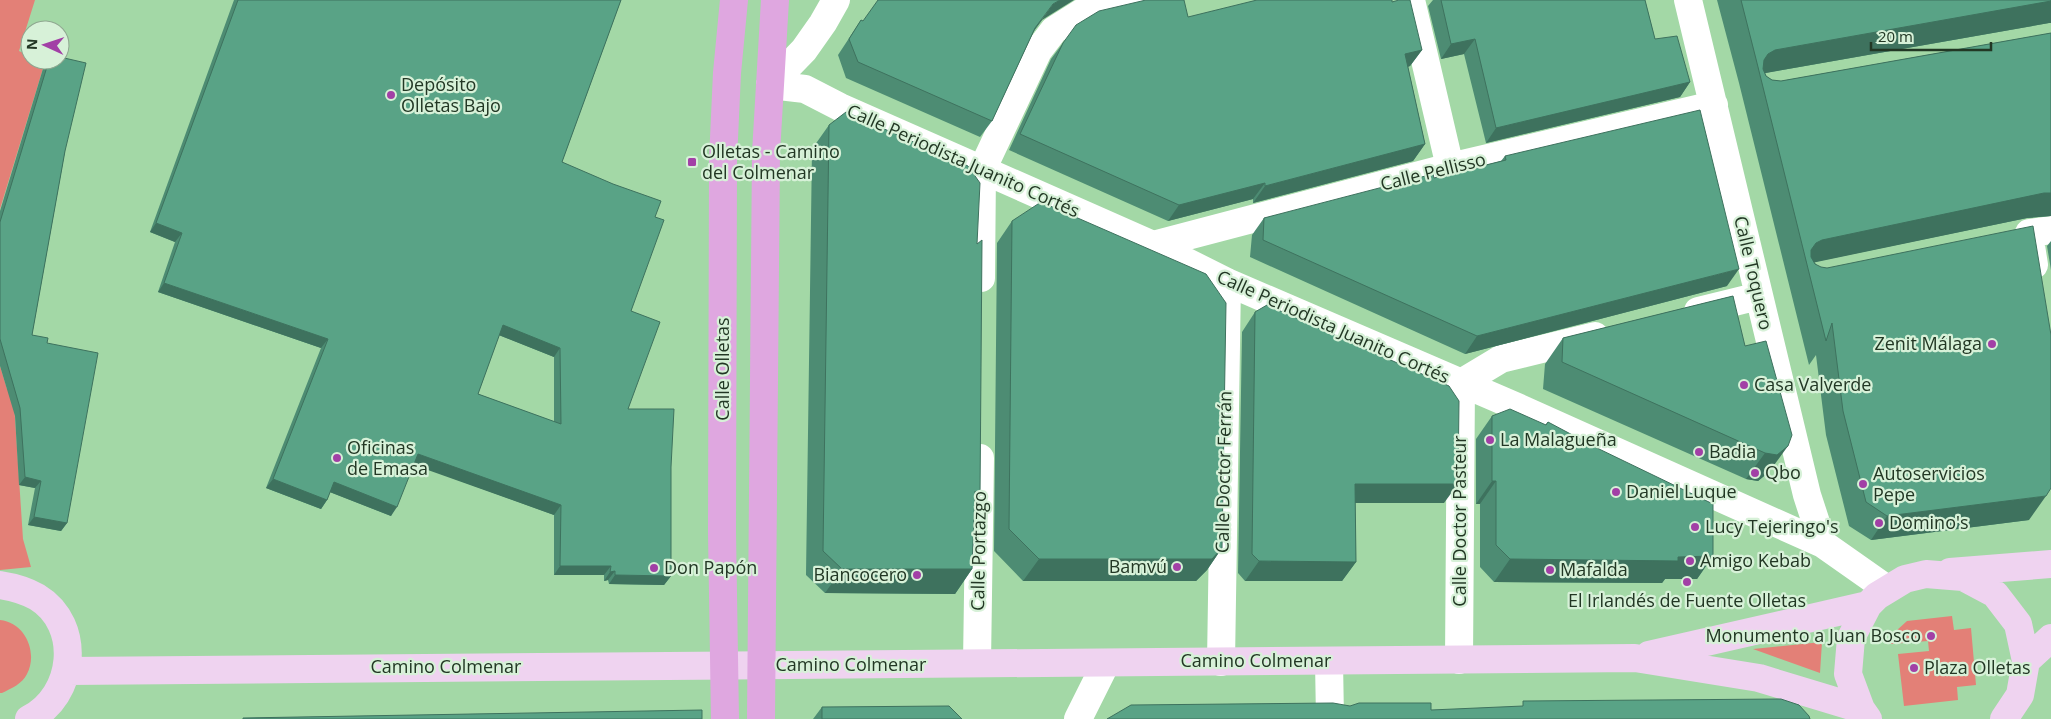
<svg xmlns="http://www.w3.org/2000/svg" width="2051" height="719" viewBox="0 0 2051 719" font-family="'Open Sans',sans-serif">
	<rect width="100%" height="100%" fill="#a3d8a6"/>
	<path fill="#e38077" d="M 0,0 L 35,0 L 19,51 L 30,56 L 30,60 L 40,60 L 45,62 L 0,209 Z
		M 0,366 L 7,389 L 13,388 L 23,539 L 31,567 L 0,570 Z
		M 1952,616 L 1954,630 L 1971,628 L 1976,685 L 1957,687 L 1958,700 L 1904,706 L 1898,654 L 1929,651 L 1928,641 L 1891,644 L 1896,631 L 1907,621 Z
		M 0,620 C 26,623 38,653 27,674 C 22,684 12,688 2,693 L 0,693 Z
		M 1822,642 L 1820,673 L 1753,649 Z"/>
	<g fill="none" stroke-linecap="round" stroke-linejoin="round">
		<path stroke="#fff" stroke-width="28" d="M 1411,0 L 1450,167
			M 1688,0 L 1807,495 L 1823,544
			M 770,85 L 805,89 L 840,107 L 1153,245 L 1227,282 L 1524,410 L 1823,544 L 1887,589
			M 770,85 L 804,50 L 823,23 L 836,0
			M 1153,245 L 1450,167 L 1714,105
			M 2034,265 L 2029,233 L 2051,230
			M 981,278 L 982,170 L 1038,51 L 1054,30 L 1081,13 L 1135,0
			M 1698,311 L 1759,296
			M 1459,660 L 1461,383 L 1501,359 L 1595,336
			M 1329,661 L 1330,719
			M 1221,662 L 1227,282
			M 977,663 L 980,458
			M 1078,719 L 1106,663"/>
		<path stroke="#efd3f0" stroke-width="28" d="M 1950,572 L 2051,564
			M 0,585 C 13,587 25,590 37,597 C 83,625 75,696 29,719
			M 1649,655 L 1868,605
			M 2026,661 L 2051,638
			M 67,671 L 1635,658 L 1759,678 L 1861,709
			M 1868,719 L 1861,709 L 1848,674 L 1851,638 L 1868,605 L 1877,596 L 1905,579 L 1926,574 L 1963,577 L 1995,594 L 2018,624 L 2026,661 L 2020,695 L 2004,719"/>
		<path stroke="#dfa7e0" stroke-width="28" d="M 725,719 L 722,532 L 723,160 L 727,73 L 734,0
			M 761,719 L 766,153 L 775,0"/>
	</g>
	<path fill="#4d8c73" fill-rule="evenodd" d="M 234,0 L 621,0 L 562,162 L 655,217 L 631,311 L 628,409 L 671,467 L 671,576 L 664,585 L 609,584 L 608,580 L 604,581 L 604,575 L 554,575 L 554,515 L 414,464 L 391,516 L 330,492 L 327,500 L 321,509 L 266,488 L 321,348 L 158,292 L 175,242 L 150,232 ZM 499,335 L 554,357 L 554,422 L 478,394 Z
		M 1433,0 L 1645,0 L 1655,39 L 1690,82 L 1680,97 L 1486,143 L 1464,54 L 1441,59 L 1428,6 Z
		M 1717,0 L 2051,0 L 2049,23 L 1765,73 L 1766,76 L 1772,80 L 1781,81 L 2051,33 L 2051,216 L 2027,218 L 1814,262 L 2029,520 L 1871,540 L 1849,526 L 1826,435 L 1816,355 L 1809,365 L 1739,83 Z
		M 1392,2 L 1422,50 L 1410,66 L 1408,67 L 1425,144 L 1413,161 L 1253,203 L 1253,199 L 1168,221 L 1009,150 L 1051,59 L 1063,43 L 1188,17 Z
		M 861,20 L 863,21 L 1042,20 L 1034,31 L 992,121 L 980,137 L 846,78 L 838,55 Z
		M 47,60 L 60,60 L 65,151 L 32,335 L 47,343 L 67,523 L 61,531 L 28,525 L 35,488 L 19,485 L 15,416 L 0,366 L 0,211 L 45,62 Z
		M 829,125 L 977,244 L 980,496 L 975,503 L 972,569 L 955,594 L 825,593 L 806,575 L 812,149 Z
		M 1505,156 L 1727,286 L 1465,354 L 1250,257 L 1252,235 L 1264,218 L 1434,178 L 1501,161 Z
		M 1012,221 L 1222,548 L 1207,570 L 1196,581 L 1023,581 L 994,551 L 997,243 Z
		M 2051,241 L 2051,270 L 2047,246 Z
		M 1733,296 L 1769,472 L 1758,481 L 1746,479 L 1543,389 L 1545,364 L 1563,338 Z
		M 1255,312 L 1444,503 L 1355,503 L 1356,562 L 1342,581 L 1245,581 L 1238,573 L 1242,332 Z
		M 1492,416 L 1545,425 L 1548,422 L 1713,556 L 1697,579 L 1665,579 L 1662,583 L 1494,582 L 1480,567 L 1480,504 L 1476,504 L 1476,439 Z
		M 822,707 L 962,719 L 813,719 Z"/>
	<path fill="#3e725e" d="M 1060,0 L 1074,0 L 1042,20 L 1024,44 L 1053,4 Z
		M 2051,1 L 2051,23 L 2049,23 L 1760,74 L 1758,67 L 1768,54 L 1775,50 Z
		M 1475,39 L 1464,54 L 1441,59 L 1451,44 Z
		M 1422,50 L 1410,66 L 1394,70 L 1405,54 Z
		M 1690,82 L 1680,97 L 1486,143 L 1496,128 Z
		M 1425,144 L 1413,161 L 1253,203 L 1265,186 Z
		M 1265,183 L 1253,199 L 1168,221 L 1179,205 Z
		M 2044,193 L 2051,193 L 2051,216 L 2027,218 L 1807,264 L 1805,258 L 1816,243 L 1822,240 Z
		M 156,223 L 182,233 L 175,242 L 150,232 Z
		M 1739,269 L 1727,286 L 1465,354 L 1477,336 Z
		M 164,283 L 328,339 L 321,348 L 158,292 Z
		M 503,325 L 560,348 L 554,357 L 496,334 Z
		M 1788,446 L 1769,472 L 1758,481 L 1746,479 L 1765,453 Z
		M 418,454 L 561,505 L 554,515 L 411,464 Z
		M 25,477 L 41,481 L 35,488 L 19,485 Z
		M 273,479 L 327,500 L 321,509 L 266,488 Z
		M 1492,481 L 1496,481 L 1480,504 L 1476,504 Z
		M 334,482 L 397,507 L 391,516 L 327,491 Z
		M 1355,484 L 1458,484 L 1444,503 L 1341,503 Z
		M 2046,496 L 2029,520 L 1871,540 L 1887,516 Z
		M 34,517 L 67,523 L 61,531 L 28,525 Z
		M 1222,548 L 1207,570 L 1196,581 L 1023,581 L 1039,559 Z
		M 1713,556 L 1697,579 L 1665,579 L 1662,583 L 1494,582 L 1510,559 Z
		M 1259,561 L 1356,562 L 1342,581 L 1245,581 Z
		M 560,566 L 611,566 L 604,575 L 554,575 Z
		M 842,569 L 972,569 L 955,594 L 825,593 Z
		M 615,571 L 608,580 L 604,581 L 610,572 Z
		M 615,575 L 671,576 L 664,585 L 609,584 Z"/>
	<path fill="#59a386" stroke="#3e725e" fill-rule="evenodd" d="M 238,0 L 621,0 L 562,162 L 613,184 L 661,201 L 655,217 L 664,220 L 631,311 L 660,322 L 628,409 L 674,409 L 671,467 L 671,576 L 615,575 L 615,571 L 610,572 L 611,566 L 560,566 L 561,505 L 418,454 L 397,507 L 334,482 L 327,500 L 273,479 L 328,339 L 164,283 L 182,233 L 156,223 ZM 503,325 L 560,348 L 561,424 L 478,394 Z
		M 878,0 L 1060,0 L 1053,4 L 1035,28 L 992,121 L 858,62 L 849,39 L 861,20 L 863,21 Z
		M 1146,0 L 1184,0 L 1188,17 L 1257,0 L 1392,0 L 1392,2 L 1399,0 L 1410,0 L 1422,50 L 1405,54 L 1425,144 L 1265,186 L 1265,183 L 1179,205 L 1020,134 L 1063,43 L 1076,25 L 1099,11 Z
		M 1441,0 L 1645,0 L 1655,39 L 1677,36 L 1690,82 L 1496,128 L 1475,39 L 1451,44 Z
		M 1741,0 L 2051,0 L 2051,1 L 1775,50 L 1768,54 L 1764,60 L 1763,69 L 1766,76 L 1772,80 L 1781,81 L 2051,33 L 2051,193 L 2044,193 L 1822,240 L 1816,243 L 1811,250 L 1811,257 L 1815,264 L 1821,267 L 1827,268 L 2033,226 L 2051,335 L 2051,488 L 2046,496 L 1887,516 L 1866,502 L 1843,411 L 1832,323 L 1826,341 L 1756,59 Z
		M 60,57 L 86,63 L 65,151 L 32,335 L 48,338 L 47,343 L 98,353 L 67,523 L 34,517 L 41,481 L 25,477 L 20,408 L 0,339 L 0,222 L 49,60 L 60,60 Z
		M 1700,110 L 1739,269 L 1477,336 L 1263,240 L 1264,218 L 1433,174 L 1434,178 L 1506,160 L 1505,156 Z
		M 846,112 L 968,166 L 980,183 L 977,244 L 982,240 L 980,496 L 975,491 L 972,569 L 842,569 L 823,551 L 829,125 Z
		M 1041,202 L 1206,274 L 1226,303 L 1222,548 L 1212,559 L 1039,559 L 1009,529 L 1012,221 Z
		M 1733,296 L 1745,346 L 1766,341 L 1792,435 L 1788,446 L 1777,455 L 1765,453 L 1562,362 L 1563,338 Z
		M 1267,305 L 1449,386 L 1459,401 L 1458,484 L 1355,484 L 1356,562 L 1259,561 L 1252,554 L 1255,312 Z
		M 1510,409 L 1546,425 L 1548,422 L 1597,448 L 1713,504 L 1713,556 L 1678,557 L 1678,561 L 1510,559 L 1496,545 L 1496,481 L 1492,481 L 1492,416 Z
		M 1781,699 L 1799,705 L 1809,716 L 1810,719 L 1107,719 L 1131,705 L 1333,703 L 1350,706 L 1359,703 L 1431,703 L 1431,710 L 1523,706 L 1523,701 Z
		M 949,706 L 962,719 L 822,719 L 822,707 Z
		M 702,710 L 702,719 L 243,719 L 243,718 Z"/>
	<g fill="#a240a6" stroke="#d7f1d8" stroke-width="2">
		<circle cx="391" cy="95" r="5"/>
		<rect x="687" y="157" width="10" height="10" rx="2.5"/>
		<circle cx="1992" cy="344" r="5"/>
		<circle cx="1744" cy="385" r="5"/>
		<circle cx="1490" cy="440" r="5"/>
		<circle cx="1699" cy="452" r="5"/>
		<circle cx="337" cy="458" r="5"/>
		<circle cx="1755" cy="473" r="5"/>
		<circle cx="1863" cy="484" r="5"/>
		<circle cx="1616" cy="492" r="5"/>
		<circle cx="1879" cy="523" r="5"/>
		<circle cx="1695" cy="527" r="5"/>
		<circle cx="1690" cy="561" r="5"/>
		<circle cx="1177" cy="567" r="5"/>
		<circle cx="654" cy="568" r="5"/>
		<circle cx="1550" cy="570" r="5"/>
		<circle cx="917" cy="575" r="5"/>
		<circle cx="1687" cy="582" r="5"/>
		<circle cx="1931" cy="636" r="5"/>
		<circle cx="1914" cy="668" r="5"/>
	</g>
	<g text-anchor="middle" stroke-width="4.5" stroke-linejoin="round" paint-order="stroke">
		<g font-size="18" fill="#223724" stroke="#d7f1d8" text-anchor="start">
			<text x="401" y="91">Depósito<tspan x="401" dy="21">Olletas Bajo</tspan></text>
			<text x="702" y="158">Olletas - Camino<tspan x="702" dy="21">del Colmenar</tspan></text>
			<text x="1982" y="350" text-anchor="end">Zenit Málaga</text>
			<text x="1754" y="391">Casa Valverde</text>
			<text x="1500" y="446">La Malagueña</text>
			<text x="347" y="454">Oficinas<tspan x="347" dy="21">de Emasa</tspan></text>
			<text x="1709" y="458">Badia</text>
			<text x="1765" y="479">Qbo</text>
			<text x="1873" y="480">Autoservicios<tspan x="1873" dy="21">Pepe</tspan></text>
			<text x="1626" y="498">Daniel Luque</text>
			<text x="1889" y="529">Domino's</text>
			<text x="1705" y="533">Lucy Tejeringo's</text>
			<text x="1700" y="567">Amigo Kebab</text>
			<text x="1167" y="573" text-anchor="end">Bamvú</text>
			<text x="664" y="574">Don Papón</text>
			<text x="1560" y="576">Mafalda</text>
			<text x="907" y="581" text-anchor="end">Biancocero</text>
			<text x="1687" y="607" text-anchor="middle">El Irlandés de Fuente Olletas</text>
			<text x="1921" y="642" text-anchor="end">Monumento a Juan Bosco</text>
			<text x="1924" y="674">Plaza Olletas</text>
		</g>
		<g font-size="18" fill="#223724" stroke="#d7f1d8">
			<text transform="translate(963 161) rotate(24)" y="6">Calle Periodista Juanito Cortés</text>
			<text transform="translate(1433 172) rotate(-14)" y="6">Calle Pellisso</text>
			<text transform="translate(1753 273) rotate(77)" y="6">Calle Toquero</text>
			<text transform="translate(1333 327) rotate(24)" y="6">Calle Periodista Juanito Cortés</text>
			<text transform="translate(723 369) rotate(-90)" y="6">Calle Olletas</text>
			<text transform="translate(1224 472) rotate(-89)" y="6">Calle Doctor Ferrán</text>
			<text transform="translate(1460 521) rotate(-90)" y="6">Calle Doctor Pasteur</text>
			<text transform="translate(979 551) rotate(-89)" y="6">Calle Portazgo</text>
			<text x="1256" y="667">Camino Colmenar</text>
			<text x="851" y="671">Camino Colmenar</text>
			<text x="446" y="673">Camino Colmenar</text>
		</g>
	</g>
	<g transform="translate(45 45) rotate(273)"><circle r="24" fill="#d7f1d8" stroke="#8fa790"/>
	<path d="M0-4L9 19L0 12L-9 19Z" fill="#a240a6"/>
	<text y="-8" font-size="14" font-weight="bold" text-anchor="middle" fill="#223724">N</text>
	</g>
	<path d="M1871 42v8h120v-8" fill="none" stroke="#223724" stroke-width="2.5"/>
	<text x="1878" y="42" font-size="15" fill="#223724" stroke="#d7f1d8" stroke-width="4" paint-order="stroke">20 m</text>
</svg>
